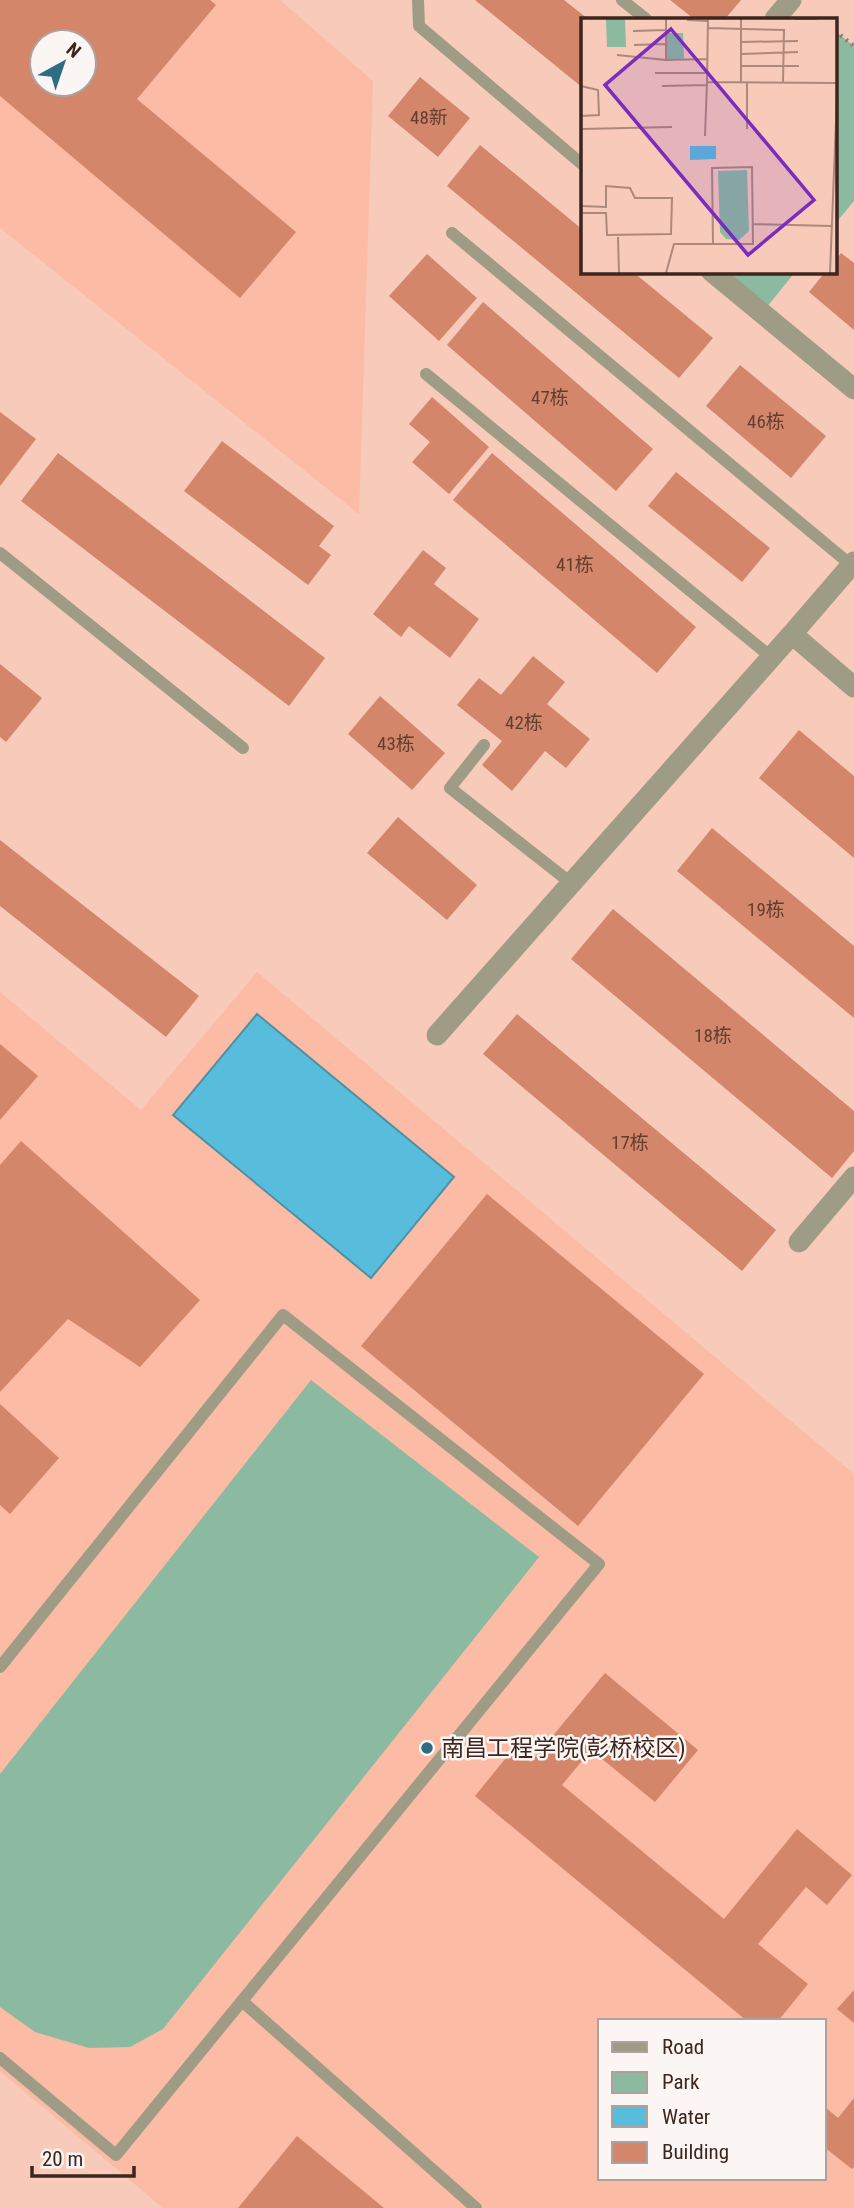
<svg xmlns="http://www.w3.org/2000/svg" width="854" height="2208" viewBox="0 0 854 2208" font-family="'Roboto Condensed','Noto Sans SC',sans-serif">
	<rect width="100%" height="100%" fill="#f8caba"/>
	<path fill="#fbbba4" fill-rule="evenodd" d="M 0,0 L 280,0 L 373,81 L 359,514 L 0,228 ZM 42,42 L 84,42 L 84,84 L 42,84 Z
		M 257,972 L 854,1474 L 854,2208 L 163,2208 L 0,2071 L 0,992 L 141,1110 ZM 600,2021 L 824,2021 L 824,2178 L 600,2178 Z"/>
	<path fill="#8bbaa1" d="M 835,31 L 854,46 L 854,201 L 835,224 Z
		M 711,271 L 796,271 L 762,313 Z
		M 311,1380 L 539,1557 L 163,2029 L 130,2047 L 89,2048 L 35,2032 L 0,2007 L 0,1774 Z"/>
	<path fill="#58bddc" stroke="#5090a3" stroke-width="2" d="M 257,1014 L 454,1177 L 371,1278 L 173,1115 Z"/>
	<path fill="#d3866a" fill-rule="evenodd" d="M 0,0 L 210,0 L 216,5 L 137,99 L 296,232 L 240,298 L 0,96 ZM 42,42 L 84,42 L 84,84 L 42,84 Z
		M 475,0 L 564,0 L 588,19 L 583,19 L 583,88 Z
		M 670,0 L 741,0 L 725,19 L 694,19 Z
		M 420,77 L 470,118 L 438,157 L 388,116 Z
		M 480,145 L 583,230 L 583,271 L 632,271 L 713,338 L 679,378 L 447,186 Z
		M 841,253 L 854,263 L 854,330 L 809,292 L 826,271 L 835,271 L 835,261 Z
		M 427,254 L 477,298 L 439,341 L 389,296 Z
		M 483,302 L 653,449 L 616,491 L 447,345 Z
		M 740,365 L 826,436 L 791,478 L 706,406 Z
		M 432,397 L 489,447 L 449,494 L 412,462 L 430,442 L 409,424 Z
		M 0,412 L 36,439 L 0,486 Z
		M 222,441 L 334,526 L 319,546 L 331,555 L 308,585 L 184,491 Z
		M 58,453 L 325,658 L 289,706 L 21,501 Z
		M 492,453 L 696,627 L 657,673 L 453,500 Z
		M 676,472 L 770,548 L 742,582 L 648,506 Z
		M 423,550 L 446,568 L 434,584 L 479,619 L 450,658 L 409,626 L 401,637 L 373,614 Z
		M 533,656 L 565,682 L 547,704 L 590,739 L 566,768 L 545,751 L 512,791 L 482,765 L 502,741 L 457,705 L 479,678 L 501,695 Z
		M 0,664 L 42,698 L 6,742 L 0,737 Z
		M 380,696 L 445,753 L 412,790 L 348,734 Z
		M 799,730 L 854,776 L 854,858 L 759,778 Z
		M 398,817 L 477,885 L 447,920 L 367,853 Z
		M 712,828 L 854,946 L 854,1018 L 677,871 Z
		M 0,840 L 199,996 L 166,1037 L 0,906 Z
		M 613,909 L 854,1111 L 854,1151 L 832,1178 L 571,959 Z
		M 517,1014 L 776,1230 L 742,1271 L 483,1054 Z
		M 0,1044 L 38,1076 L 0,1120 Z
		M 21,1141 L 200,1300 L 140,1367 L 68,1319 L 0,1392 L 0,1165 Z
		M 487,1194 L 704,1374 L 578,1526 L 361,1346 Z
		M 0,1404 L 59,1458 L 10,1514 L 0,1505 Z
		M 605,1673 L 698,1750 L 655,1802 L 591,1750 L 562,1785 L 724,1919 L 797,1829 L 852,1875 L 827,1905 L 806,1887 L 758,1944 L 808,1984 L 778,2021 L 747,2021 L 475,1796 L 514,1748 L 531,1762 Z
		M 854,1990 L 854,2023 L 837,2009 Z
		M 854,2098 L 854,2167 L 852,2169 L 824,2147 L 824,2106 L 838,2118 Z
		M 297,2136 L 384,2208 L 238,2208 Z"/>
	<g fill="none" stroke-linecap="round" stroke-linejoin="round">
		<path stroke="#967569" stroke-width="4.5" stroke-dasharray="2 5" stroke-linecap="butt" d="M 835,31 L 854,46"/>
		<path stroke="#9f9c86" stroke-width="12" d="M 418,0 L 419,26 L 583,165
			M 622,0 L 646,19
			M 452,233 L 851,565
			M 426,374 L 771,657
			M 0,553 L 243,748
			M 484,745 L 450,788 L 571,883
			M 0,1667 L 283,1315 L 599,1564 L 116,2155 L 0,2058
			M 242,2001 L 476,2208"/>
		<path stroke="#9f9c86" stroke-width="21" d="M 775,19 L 791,0
			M 711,271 L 854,389
			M 854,562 L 792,634 L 854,687
			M 437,1035 L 792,634
			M 799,1242 L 854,1177"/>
	</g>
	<circle fill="#2e6e82" stroke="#fbf5f3" stroke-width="2.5" cx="427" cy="1748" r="7"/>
	<g text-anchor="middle" stroke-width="5" stroke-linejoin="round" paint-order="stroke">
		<g font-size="19" fill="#623e31">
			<text x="429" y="124">48新</text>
			<text x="550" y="404">47栋</text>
			<text x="766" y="428">46栋</text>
			<text x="575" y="571">41栋</text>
			<text x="524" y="729">42栋</text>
			<text x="396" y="750">43栋</text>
			<text x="766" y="916">19栋</text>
			<text x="713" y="1042">18栋</text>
			<text x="630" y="1149">17栋</text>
		</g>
		<g font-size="23" fill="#3c261e" stroke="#fbf5f3" text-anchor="start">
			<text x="441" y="1756">南昌工程学院(彭桥校区)</text>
		</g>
	</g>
	<g transform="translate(581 18)">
		<rect width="256" height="256" fill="#f8caba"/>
		<path d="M 25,1 L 44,1 L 45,29 L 26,29 ZM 85,15 L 102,15 L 103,41 L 85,42 ZM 166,152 L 168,213 L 158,222 L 145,221 L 139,214 L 137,153 Z" fill="#8bbaa1"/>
		<path d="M 109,128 L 135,128 L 135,141 L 109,142 Z" fill="#58bddc"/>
		<path fill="none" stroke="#ad887c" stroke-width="2" d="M 85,1 L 85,42 L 126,41M 127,1 L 126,64 L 256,65M 214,1 L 236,1M 106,2 L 127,3M 126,10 L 203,12 L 202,65M 52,13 L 85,12M 160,24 L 217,23M 53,27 L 85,26M 160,36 L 217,34M 36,37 L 85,42M 160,48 L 218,48M 74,55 L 126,55M 160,65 L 160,1M 0,68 L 17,72 L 18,97 L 0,98M 81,68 L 126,67M 0,111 L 91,109M 166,111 L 166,65M 124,118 L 126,64M 0,188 L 25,189 L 25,168 L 49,170 L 54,180 L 91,180 L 90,216 L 26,217 L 25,195 L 0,195M 172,206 L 250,208M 37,219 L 38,255M 85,255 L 93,226 L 172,226 L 171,149 L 131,150 L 132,226M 249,255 L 256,78"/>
		<path fill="#7b2cbf" fill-opacity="0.15" stroke="#7b2cbf" stroke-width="3.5" d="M 90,11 L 233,182 L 167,237 L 24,67 Z"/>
		<rect width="256" height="256" fill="none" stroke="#3c261e" stroke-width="3.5"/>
	</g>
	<rect x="598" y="2019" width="228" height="161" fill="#fbf5f3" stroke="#afa29e" stroke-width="2"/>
	<rect x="612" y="2042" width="35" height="10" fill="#9f9c86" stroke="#afa29e" stroke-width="2"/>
	<text x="662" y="2054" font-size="21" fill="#3c261e">Road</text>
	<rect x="612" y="2072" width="35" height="21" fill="#8bbaa1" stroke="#afa29e" stroke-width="2"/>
	<text x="662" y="2089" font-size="21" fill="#3c261e">Park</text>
	<rect x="612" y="2106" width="35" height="21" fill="#58bddc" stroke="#afa29e" stroke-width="2"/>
	<text x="662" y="2124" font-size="21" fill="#3c261e">Water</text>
	<rect x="612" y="2142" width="35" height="21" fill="#d3866a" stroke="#afa29e" stroke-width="2"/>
	<text x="662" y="2159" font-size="21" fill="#3c261e">Building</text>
	<g transform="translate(63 63) rotate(40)"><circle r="33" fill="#fbf5f3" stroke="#afa29e" stroke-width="2"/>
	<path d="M0-5L12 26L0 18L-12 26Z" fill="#2e6e82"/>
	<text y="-10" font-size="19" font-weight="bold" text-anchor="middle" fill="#3c261e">N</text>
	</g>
	<path d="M32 2166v10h102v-10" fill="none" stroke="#3c261e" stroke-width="3.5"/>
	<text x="42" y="2166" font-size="21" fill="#3c261e" stroke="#fbf5f3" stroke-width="5" paint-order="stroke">20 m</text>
</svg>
